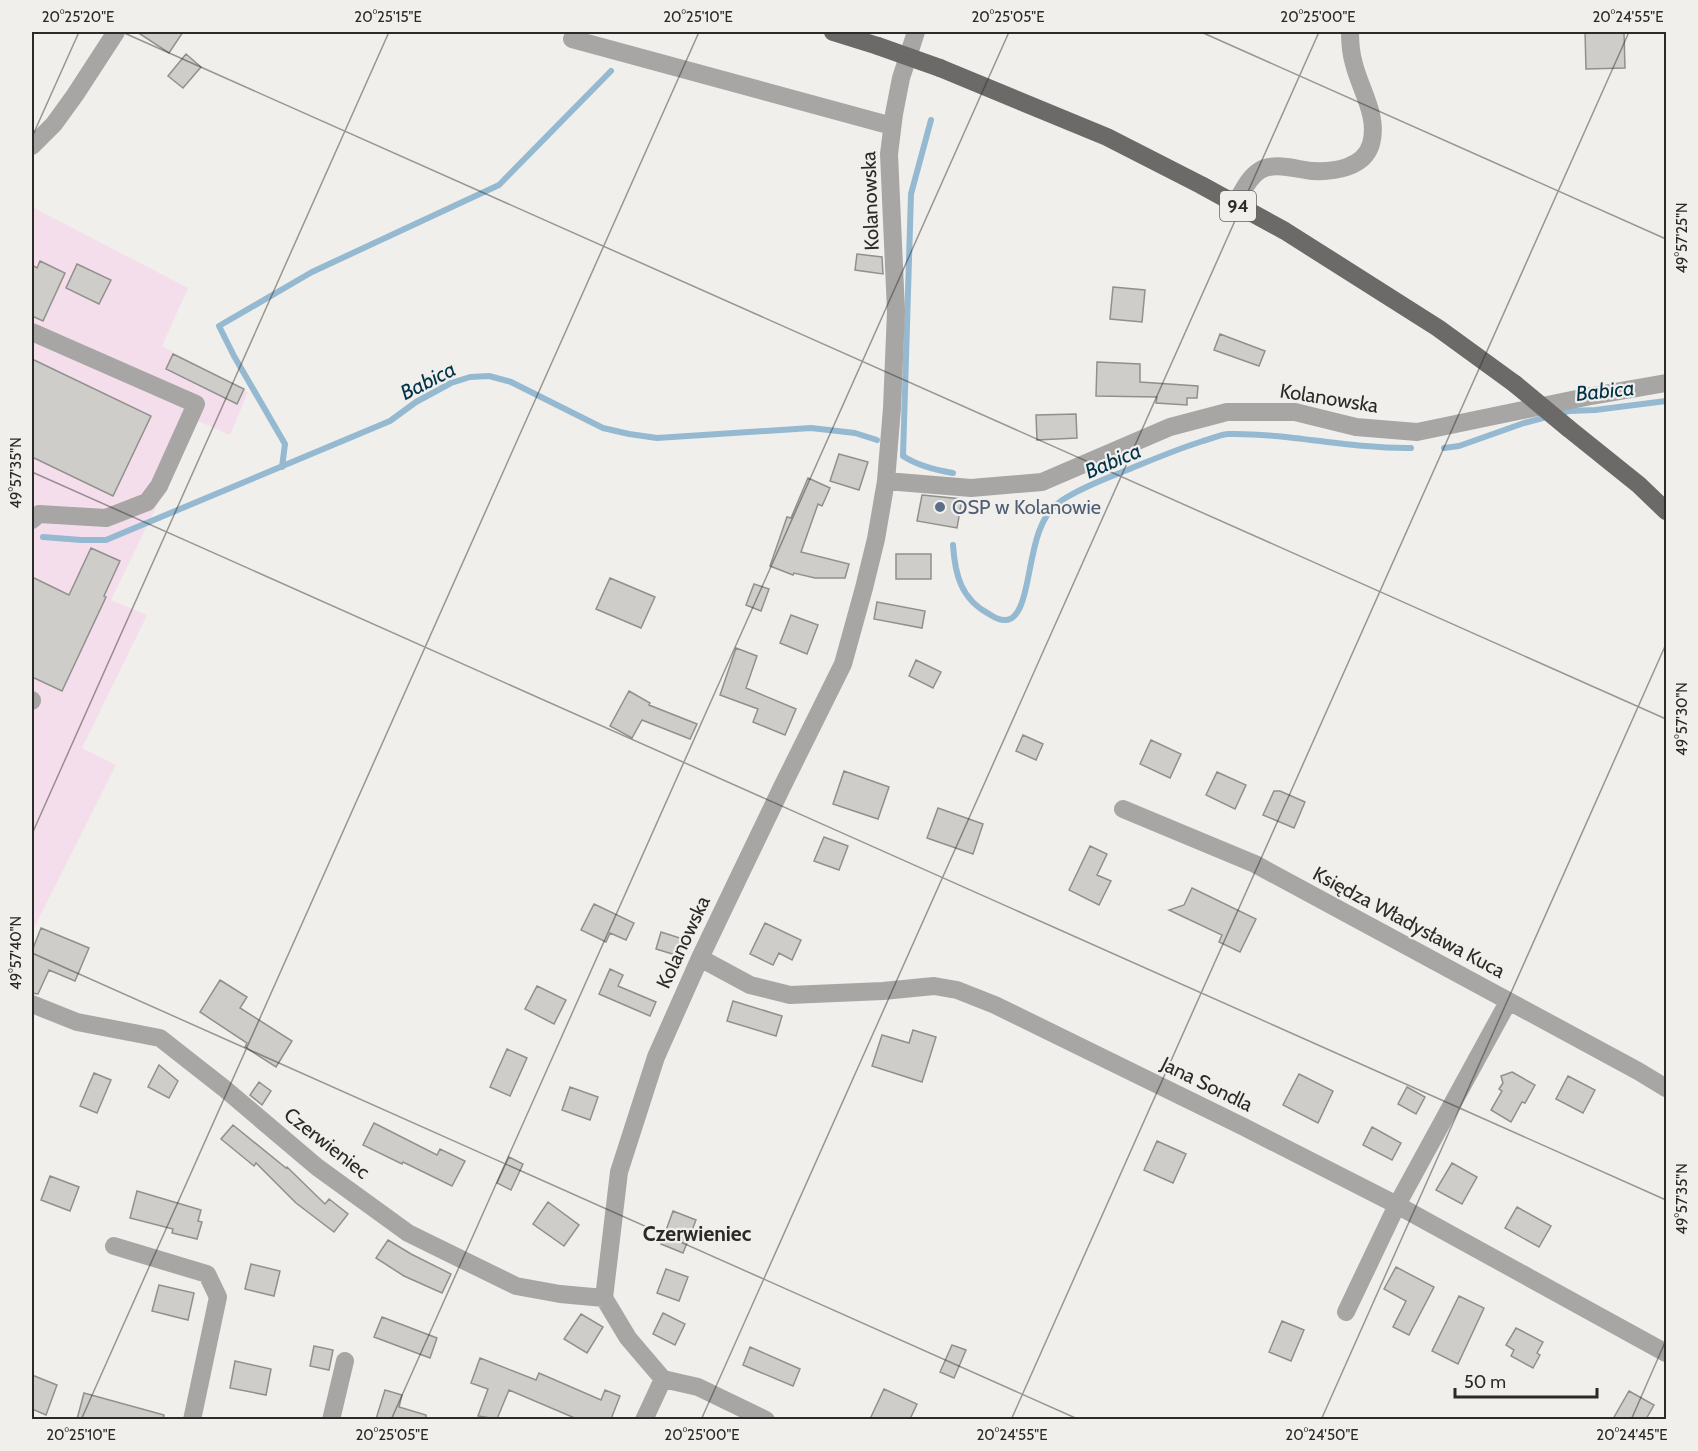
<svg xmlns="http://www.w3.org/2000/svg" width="1698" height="1451" viewBox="0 0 1698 1451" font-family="Cabin,sans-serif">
	<rect width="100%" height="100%" fill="#f0efeb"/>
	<path fill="#f4deec" d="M 32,207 L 188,288 L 162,346 L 248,392 L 230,435 L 198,421 L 111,600 L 147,615 L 82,748 L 116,765 L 32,932 Z"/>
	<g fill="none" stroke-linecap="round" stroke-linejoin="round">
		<path stroke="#95b9d1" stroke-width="6" d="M 931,120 L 911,194 L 903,456 C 918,466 935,470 953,473
			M 1444,448 L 1459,446 L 1524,423 L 1569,411 L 1595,410 L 1666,401
			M 282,467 L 285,444 L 234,356 L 219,326 L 312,272 L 499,185 L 611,71
			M 43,537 L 81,540 L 106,540 L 390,421 L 416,402 L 451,383 L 470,377 L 489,376 L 511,382 L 603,428 L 629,434 L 657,438 L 811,428 L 855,433 L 877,440
			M 953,545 C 955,575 961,599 989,614 C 994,617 999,621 1006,620 C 1013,620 1018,612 1021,605 C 1033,575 1030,521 1061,501 C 1080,488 1105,479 1127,470 C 1152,460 1177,449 1203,441 C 1211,439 1221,434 1229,434 C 1290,433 1350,449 1411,448"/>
	</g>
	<path fill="#cecdca" stroke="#91908c" stroke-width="1.5" d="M 137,32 L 183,32 L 169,53 Z
		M 1585,32 L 1624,32 L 1625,68 L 1586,69 Z
		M 186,54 L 201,67 L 183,88 L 168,76 Z
		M 857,254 L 882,257 L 883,274 L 855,270 Z
		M 40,261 L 65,273 L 43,321 L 32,316 L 32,265 L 37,268 Z
		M 77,264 L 111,280 L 99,304 L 66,288 Z
		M 1113,287 L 1145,290 L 1142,322 L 1110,319 Z
		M 1220,334 L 1265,351 L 1259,366 L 1214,350 Z
		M 173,354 L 244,389 L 237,404 L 166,369 Z
		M 32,359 L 151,416 L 113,496 L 32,457 Z
		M 1097,362 L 1140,364 L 1140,382 L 1198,386 L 1197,398 L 1187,398 L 1187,405 L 1156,403 L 1157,397 L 1096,396 Z
		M 1076,414 L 1077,438 L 1037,440 L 1036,415 Z
		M 839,454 L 868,462 L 859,490 L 830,481 Z
		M 808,478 L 830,488 L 822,506 L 818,504 L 801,552 L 849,564 L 845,578 L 815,578 L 794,573 L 793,575 L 770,566 L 787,517 L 791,518 Z
		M 922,495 L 962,499 L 957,528 L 917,521 Z
		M 91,548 L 120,561 L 104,596 L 106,597 L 62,691 L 32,677 L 32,577 L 69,595 Z
		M 896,554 L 931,554 L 931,579 L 896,579 Z
		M 610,578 L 655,597 L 641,628 L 596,609 Z
		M 754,584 L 769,589 L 761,611 L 746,605 Z
		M 877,602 L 925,611 L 922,628 L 874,619 Z
		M 791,615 L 818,625 L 807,654 L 780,643 Z
		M 736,648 L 757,656 L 746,688 L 796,709 L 785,735 L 753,722 L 758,709 L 720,695 Z
		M 916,660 L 941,672 L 933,688 L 909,676 Z
		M 629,691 L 650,703 L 649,705 L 697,724 L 690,739 L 642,720 L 632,738 L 610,726 Z
		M 1023,735 L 1043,744 L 1036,760 L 1016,751 Z
		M 1151,740 L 1181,754 L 1170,778 L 1140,764 Z
		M 844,771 L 889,787 L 878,819 L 833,804 Z
		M 1217,772 L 1246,785 L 1235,809 L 1206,795 Z
		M 1274,791 L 1280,791 L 1305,802 L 1294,828 L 1263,815 Z
		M 938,808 L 983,824 L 973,854 L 927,838 Z
		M 824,837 L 848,846 L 839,870 L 814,861 Z
		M 1090,846 L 1107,854 L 1097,875 L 1111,881 L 1099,905 L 1069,890 Z
		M 1192,888 L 1256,919 L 1240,952 L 1219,942 L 1222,935 L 1169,910 L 1184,905 Z
		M 594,904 L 634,923 L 626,940 L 610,933 L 606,942 L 581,930 Z
		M 765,923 L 801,940 L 792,960 L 779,953 L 773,965 L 750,954 Z
		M 41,928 L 89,948 L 75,981 L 49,970 L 38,994 L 32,993 L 32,951 Z
		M 661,932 L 683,939 L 679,956 L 656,949 Z
		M 610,969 L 623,975 L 618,986 L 656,1002 L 650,1016 L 599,994 Z
		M 220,980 L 247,997 L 240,1008 L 292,1041 L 276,1067 L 245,1047 L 247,1043 L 200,1012 Z
		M 537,986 L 566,1000 L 554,1024 L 525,1009 Z
		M 733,1001 L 782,1016 L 776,1036 L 727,1021 Z
		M 913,1030 L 936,1037 L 922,1082 L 872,1066 L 882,1035 L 909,1043 Z
		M 507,1049 L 527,1058 L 510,1096 L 490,1087 Z
		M 159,1065 L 178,1081 L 169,1098 L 148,1087 Z
		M 1512,1072 L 1535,1085 L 1525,1103 L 1522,1102 L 1511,1122 L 1491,1110 L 1502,1091 L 1499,1089 L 1503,1083 L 1501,1076 Z
		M 94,1073 L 111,1080 L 97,1113 L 80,1106 Z
		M 1299,1074 L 1333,1091 L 1318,1123 L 1283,1105 Z
		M 1568,1076 L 1595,1090 L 1583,1113 L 1556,1099 Z
		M 259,1082 L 271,1091 L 262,1105 L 250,1095 Z
		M 570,1087 L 598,1097 L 590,1120 L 562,1110 Z
		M 1407,1087 L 1425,1097 L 1416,1114 L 1398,1104 Z
		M 374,1123 L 437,1155 L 440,1149 L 465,1161 L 452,1186 L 403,1162 L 402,1164 L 363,1145 Z
		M 233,1125 L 286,1168 L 287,1167 L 325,1204 L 329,1199 L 348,1214 L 334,1232 L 296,1203 L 256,1163 L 254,1166 L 221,1139 Z
		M 1372,1127 L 1401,1143 L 1392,1160 L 1363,1145 Z
		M 1157,1141 L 1186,1154 L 1173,1183 L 1144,1170 Z
		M 509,1157 L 523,1164 L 511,1190 L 497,1183 Z
		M 1452,1163 L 1477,1177 L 1462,1204 L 1436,1190 Z
		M 50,1176 L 79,1187 L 70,1211 L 41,1200 Z
		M 137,1191 L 201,1210 L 198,1221 L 202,1222 L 197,1239 L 172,1233 L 173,1229 L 130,1218 Z
		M 548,1202 L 579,1225 L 564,1246 L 533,1224 Z
		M 1517,1207 L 1551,1226 L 1539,1247 L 1505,1228 Z
		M 673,1211 L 696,1220 L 683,1253 L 661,1244 Z
		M 388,1240 L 411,1254 L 451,1274 L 442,1293 L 404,1276 L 376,1258 Z
		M 251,1264 L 280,1271 L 274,1296 L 245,1289 Z
		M 1396,1267 L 1434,1287 L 1409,1335 L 1393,1327 L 1406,1301 L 1384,1289 Z
		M 666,1269 L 688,1277 L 679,1301 L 657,1293 Z
		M 159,1285 L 194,1293 L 188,1320 L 152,1311 Z
		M 1459,1296 L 1484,1308 L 1458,1364 L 1432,1351 Z
		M 663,1313 L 685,1324 L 675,1345 L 653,1334 Z
		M 581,1314 L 603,1327 L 587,1353 L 564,1339 Z
		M 382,1317 L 437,1338 L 430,1358 L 374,1337 Z
		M 1282,1321 L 1304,1330 L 1291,1361 L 1269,1352 Z
		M 1516,1328 L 1543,1342 L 1537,1353 L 1540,1355 L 1533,1368 L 1511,1356 L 1514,1350 L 1506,1345 Z
		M 952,1345 L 966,1350 L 954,1378 L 940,1372 Z
		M 314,1346 L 333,1350 L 329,1370 L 310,1366 Z
		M 750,1347 L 800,1369 L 793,1386 L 743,1365 Z
		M 480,1358 L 536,1380 L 539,1373 L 601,1400 L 605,1390 L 620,1396 L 611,1419 L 577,1419 L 509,1390 L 497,1419 L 478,1416 L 488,1389 L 471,1383 Z
		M 235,1361 L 271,1369 L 266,1395 L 230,1388 Z
		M 32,1375 L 57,1385 L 46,1415 L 32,1409 Z
		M 884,1389 L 917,1404 L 910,1419 L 870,1419 Z
		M 385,1390 L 402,1395 L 399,1407 L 426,1415 L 426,1419 L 376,1419 Z
		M 1629,1391 L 1654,1405 L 1646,1419 L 1613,1419 Z
		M 84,1393 L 164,1415 L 163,1419 L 77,1419 Z"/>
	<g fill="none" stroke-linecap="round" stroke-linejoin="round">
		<path stroke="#a7a6a5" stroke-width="18" d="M 572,39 L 892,126
			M 32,146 L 54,124 L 75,95 L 116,32
			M 1235,204 C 1242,193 1248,178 1259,171 C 1273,161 1298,170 1313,171 C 1334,172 1364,168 1371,144 C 1379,116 1360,89 1354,64 C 1351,54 1350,42 1350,32
			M 32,332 L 196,404 L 159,486 L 147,502 L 106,518 L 39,514 L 32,520
			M 886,481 L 971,488 L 1042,482 L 1170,427 L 1227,412 L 1295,412 L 1356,427 L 1417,432 L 1586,397 L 1666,383
			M 32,700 L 32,701
			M 1123,809 L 1255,864 L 1638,1071 L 1666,1088
			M 700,958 L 750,985 L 790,995 L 883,991 L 934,986 L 957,990 L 995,1005 L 1244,1127 L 1397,1205 L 1666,1353
			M 32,1004 L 77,1022 L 160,1038 L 225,1089 L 317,1167 L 408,1233 L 516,1286 L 560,1294 L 604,1298
			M 114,1246 L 207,1274 L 218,1297 L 192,1420
			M 1346,1312 L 1397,1205 L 1508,1002
			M 663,1379 L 628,1338 L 604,1298 L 619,1172 L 656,1057 L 700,958 L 782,787 L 843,664 L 864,588 L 876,539 L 886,481 L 892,408 L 896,311 L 889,154 L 894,114 L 901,78 L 916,32
			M 663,1379 L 698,1387 L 766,1420
			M 331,1420 L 345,1361
			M 644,1420 L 663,1379"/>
		<path stroke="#6c6a68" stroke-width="18" d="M 833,32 L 878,46
			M 940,68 L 1107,137 L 1201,185 L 1285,231 L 1438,328 L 1515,384
			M 1568,428 L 1639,485 L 1666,511"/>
		<path stroke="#6c6a68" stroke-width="18" d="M 878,46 L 940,68
			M 1515,384 L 1568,428"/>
	</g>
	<path fill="none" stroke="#2a2a28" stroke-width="1.5" stroke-opacity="0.45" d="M 122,32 L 1666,719M 1201,32 L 1666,239M 32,137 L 79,32M 32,472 L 1666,1200M 32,834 L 389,32M 32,953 L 1080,1420M 81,1420 L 699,32M 391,1420 L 1009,32M 701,1420 L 1319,32M 1011,1420 L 1629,32M 1321,1420 L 1666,644M 1631,1420 L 1666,1340"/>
	<circle fill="#5c6f8a" stroke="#f0efeb" stroke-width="2" cx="940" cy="507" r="6"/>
	<g text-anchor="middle" stroke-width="4.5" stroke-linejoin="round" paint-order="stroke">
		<rect fill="#f0efeb" stroke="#656562" stroke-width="1.5" x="1220" y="191" width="36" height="30" rx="4.5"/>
		<g font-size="18" font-weight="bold" fill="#2a2a28">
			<text x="1238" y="212">94</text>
		</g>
		<g font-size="20" fill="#2a2a28" stroke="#f0efeb">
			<text transform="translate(870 201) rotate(-92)" y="7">Kolanowska</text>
			<text transform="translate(1329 398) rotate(9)" y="7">Kolanowska</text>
			<text transform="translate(1409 922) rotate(28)" y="7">Księdza Władysława Kuca</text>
			<text transform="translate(683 942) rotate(-65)" y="7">Kolanowska</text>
			<text transform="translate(1207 1084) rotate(26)" y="7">Jana Sondla</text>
			<text transform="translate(327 1143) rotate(38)" y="7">Czerwieniec</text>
		</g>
		<g font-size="20" fill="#4e5e75" stroke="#f0efeb" text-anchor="start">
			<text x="952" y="514">OSP w Kolanowie</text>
		</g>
		<g font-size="21" font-style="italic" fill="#00324a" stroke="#f0efeb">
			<text transform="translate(428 381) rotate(-27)" y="7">Babica</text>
			<text transform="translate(1605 391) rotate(-6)" y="7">Babica</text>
			<text transform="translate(1113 461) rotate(-23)" y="7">Babica</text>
		</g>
		<g font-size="21" font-weight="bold" fill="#2a2a28" stroke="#f0efeb">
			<text x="697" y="1241">Czerwieniec</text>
		</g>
	</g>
	<rect width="1698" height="1451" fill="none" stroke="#f0efeb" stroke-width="66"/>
	<path d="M1455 1388v9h142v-9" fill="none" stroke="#2a2a28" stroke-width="3"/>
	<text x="1464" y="1388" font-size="18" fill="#2a2a28" stroke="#f0efeb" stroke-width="4.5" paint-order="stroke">50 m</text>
	<rect x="33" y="33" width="1632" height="1385" fill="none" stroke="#2a2a28" stroke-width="2"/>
	<g font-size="15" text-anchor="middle" fill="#2a2a28">
		<text x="78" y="22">20°25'20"E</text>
		<text x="388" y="22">20°25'15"E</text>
		<text x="698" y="22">20°25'10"E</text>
		<text x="1008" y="22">20°25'05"E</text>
		<text x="1318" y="22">20°25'00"E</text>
		<text x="1628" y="22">20°24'55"E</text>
		<text transform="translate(1682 238) rotate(-90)" y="5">49°57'25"N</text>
		<text transform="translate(16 473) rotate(-90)" y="5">49°57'35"N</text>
		<text transform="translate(1682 719) rotate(-90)" y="5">49°57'30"N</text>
		<text transform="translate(16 953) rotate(-90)" y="5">49°57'40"N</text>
		<text transform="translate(1682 1199) rotate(-90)" y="5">49°57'35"N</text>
		<text x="81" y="1440">20°25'10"E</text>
		<text x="392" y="1440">20°25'05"E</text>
		<text x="702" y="1440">20°25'00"E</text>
		<text x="1012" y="1440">20°24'55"E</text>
		<text x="1322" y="1440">20°24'50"E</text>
		<text x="1632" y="1440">20°24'45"E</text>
	</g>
</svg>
